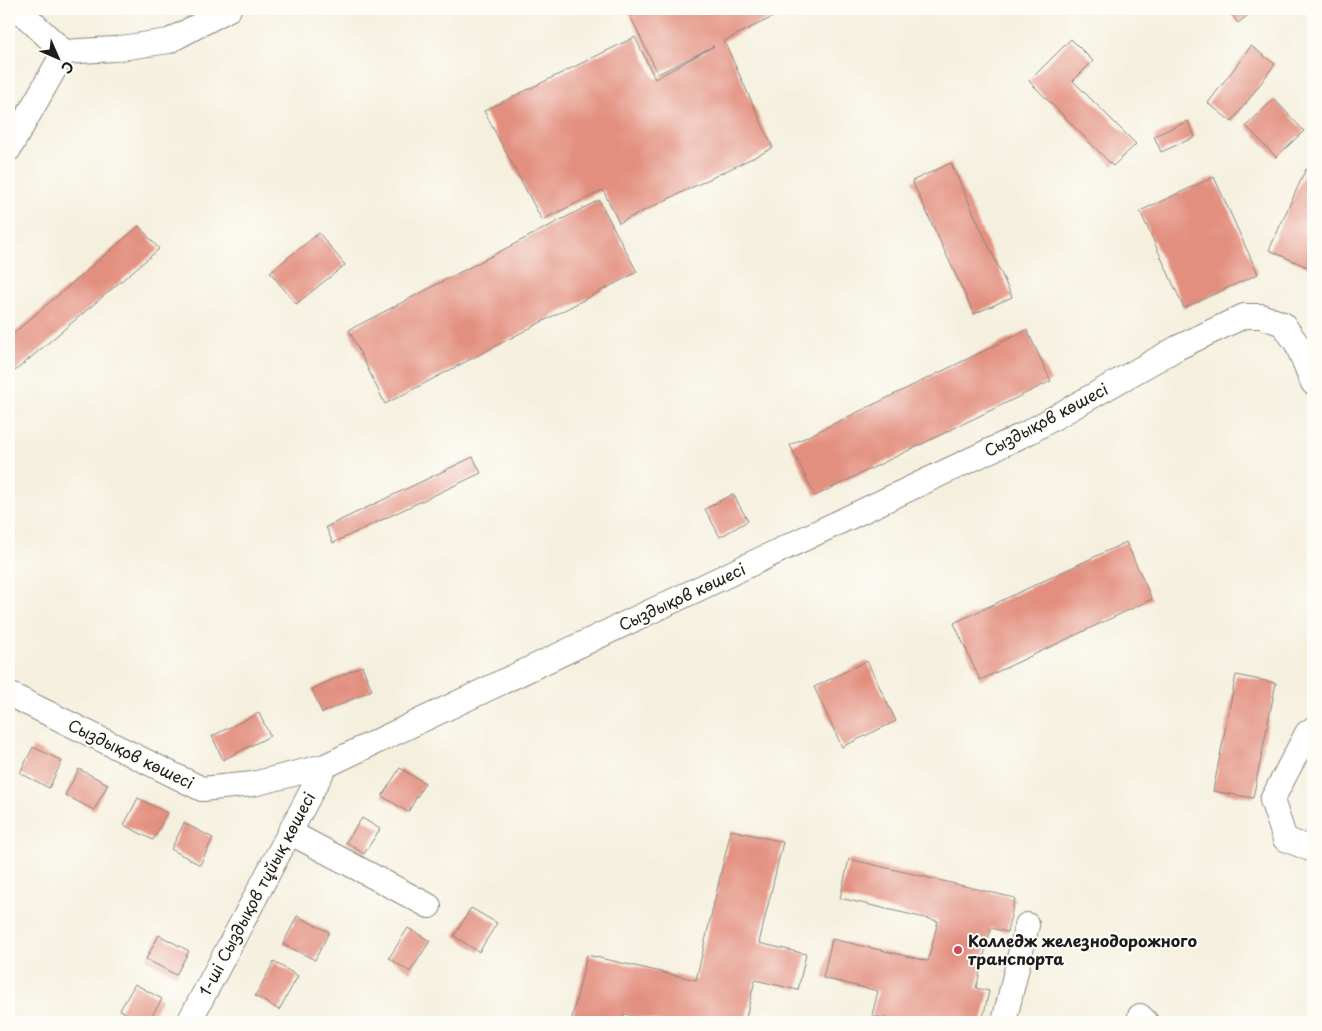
<svg xmlns="http://www.w3.org/2000/svg" width="1322" height="1031" viewBox="0 0 1322 1031" font-family="'Playpen Sans',sans-serif">
	<rect width="100%" height="100%" fill="#fdfcf7"/>
	<filter id="ink" filterUnits="userSpaceOnUse"><feTurbulence type="fractalNoise" baseFrequency=".02" numOctaves="2"/><feDisplacementMap in="SourceGraphic" scale="10" xChannelSelector="R" yChannelSelector="G"/><feConvolveMatrix kernelMatrix="1 2 1 2 8 2 1 2 1" color-interpolation-filters="sRGB"/></filter>
	<filter id="wash" filterUnits="userSpaceOnUse"><feTurbulence type="fractalNoise" baseFrequency=".0096" numOctaves="4" result="noise"/><feDisplacementMap in="SourceGraphic" scale="20" xChannelSelector="R" yChannelSelector="G"/><feGaussianBlur stdDeviation="1.12" result="paint"/><feColorMatrix in="noise" values="0 0 0 0 0 0 0 0 0 0 0 0 0 0 0 0 0 1.4 0 .05"/><feComposite in="paint" operator="in"/></filter>
	<g filter="url(#wash)">
		<rect width="100%" height="100%" fill="#f5f0de"/>
		<g id="blocks">
			<path fill="#e38f7f" d="M 627,9 L 789,9 L 724,41 L 773,148 L 619,223 L 603,190 L 542,220 L 484,111 L 635,37 L 655,79 L 714,46 L 658,74 Z
				M 1227,9 L 1256,9 L 1238,23 Z
				M 1071,39 L 1093,61 L 1073,81 L 1136,144 L 1113,166 L 1029,81 Z
				M 1251,46 L 1275,64 L 1232,122 L 1208,103 Z
				M 1274,99 L 1304,131 L 1276,157 L 1246,126 Z
				M 1188,121 L 1195,137 L 1161,152 L 1154,136 Z
				M 951,163 L 1012,297 L 974,314 L 912,181 Z
				M 1306,169 L 1313,173 L 1313,253 L 1307,267 L 1269,250 Z
				M 1214,177 L 1258,274 L 1184,308 L 1140,211 Z
				M 599,200 L 637,272 L 385,404 L 349,330 Z
				M 139,226 L 159,249 L 9,376 L 9,337 Z
				M 319,233 L 345,265 L 296,304 L 270,272 Z
				M 1027,330 L 1051,381 L 815,496 L 790,445 Z
				M 473,457 L 481,473 L 333,543 L 326,527 Z
				M 733,494 L 748,521 L 720,537 L 705,509 Z
				M 1126,542 L 1152,599 L 980,680 L 954,623 Z
				M 867,661 L 896,721 L 842,747 L 814,687 Z
				M 362,666 L 372,690 L 322,713 L 312,689 Z
				M 1236,675 L 1276,683 L 1253,798 L 1213,791 Z
				M 259,713 L 270,736 L 223,760 L 212,736 Z
				M 33,747 L 62,761 L 49,788 L 20,773 Z
				M 400,768 L 425,783 L 408,812 L 382,796 Z
				M 79,769 L 108,784 L 94,810 L 65,795 Z
				M 138,798 L 167,813 L 153,840 L 124,825 Z
				M 362,818 L 380,829 L 364,854 L 346,842 Z
				M 184,823 L 213,838 L 200,865 L 171,849 Z
				M 731,830 L 783,842 L 759,943 L 806,954 L 798,990 L 755,980 L 745,1022 L 662,1022 L 624,1014 L 622,1022 L 571,1022 L 587,955 L 696,980 Z
				M 849,859 L 1015,898 L 1007,932 L 991,928 L 976,988 L 989,991 L 982,1022 L 903,1022 L 872,1015 L 878,991 L 823,978 L 832,939 L 928,961 L 938,921 L 840,898 Z
				M 471,908 L 497,923 L 479,952 L 454,936 Z
				M 297,916 L 329,932 L 315,960 L 283,944 Z
				M 408,928 L 430,941 L 410,972 L 389,958 Z
				M 159,935 L 189,951 L 176,975 L 146,959 Z
				M 274,962 L 298,976 L 279,1010 L 255,996 Z
				M 135,984 L 162,999 L 148,1022 L 141,1022 L 120,1010 Z"/>
		</g>
	</g>
	<g filter="url(#ink)">
		<use href="#blocks" fill-opacity="0" stroke="#88867d" stroke-width="1"/>
		<g fill="none" stroke-linecap="round" stroke-linejoin="round">
			<defs>
				<path id="minor" d="M 18,9 L 64,52 L 114,49 L 169,41 L 229,9
					M 9,149 L 64,52
					M 9,694 L 202,789 L 253,784 L 325,766 L 1029,432 L 1177,348 L 1244,316 L 1261,316 L 1283,324 L 1297,344 L 1313,383
					M 1313,729 L 1307,733 L 1272,800 L 1285,839 L 1313,850
					M 291,833 L 429,906
					M 1140,1016 L 1146,1022
					M 189,1022 L 325,766
					M 1004,1022 L 1027,925"/>
			</defs>
			<use href="#minor" stroke="#88867d" stroke-width="26"/>
			<use href="#minor" stroke="#fff" stroke-width="24"/>
		</g>
	</g>
	<circle fill="#d1495b" stroke="#fdfcf7" stroke-width="2" cx="958" cy="950" r="5"/>
	<g text-anchor="middle" stroke-width="4" stroke-linejoin="round" paint-order="stroke">
		<g font-size="16" fill="#1c1c1c" stroke="#fdfcf7">
			<text transform="translate(1046 420) rotate(-28)" y="6">Сыздықов көшесі</text>
			<text transform="translate(682 597) rotate(-25)" y="6">Сыздықов көшесі</text>
			<text transform="translate(131 754) rotate(26)" y="6">Сыздықов көшесі</text>
			<text transform="translate(257 894) rotate(-62)" y="6">1-ші Сыздықов тұйық көшесі</text>
		</g>
		<g font-size="16" font-weight="bold" fill="#1c1c1c" stroke="#fdfcf7" text-anchor="start">
			<text x="968" y="947">Колледж железнодорожного<tspan x="968" dy="18">транспорта</tspan></text>
		</g>
	</g>
	<rect width="1322" height="1031" fill="none" stroke="#fdfcf7" stroke-width="30"/>
	<g transform="translate(58 58) rotate(135)" stroke="#fdfcf7" stroke-width="4" paint-order="stroke">
	<path d="M0-4L9 19L0 12L-9 19Z" fill="#1c1c1c"/>
	<text y="-8" font-size="14" font-weight="bold" text-anchor="middle" fill="#1c1c1c">С</text>
	</g>
</svg>
